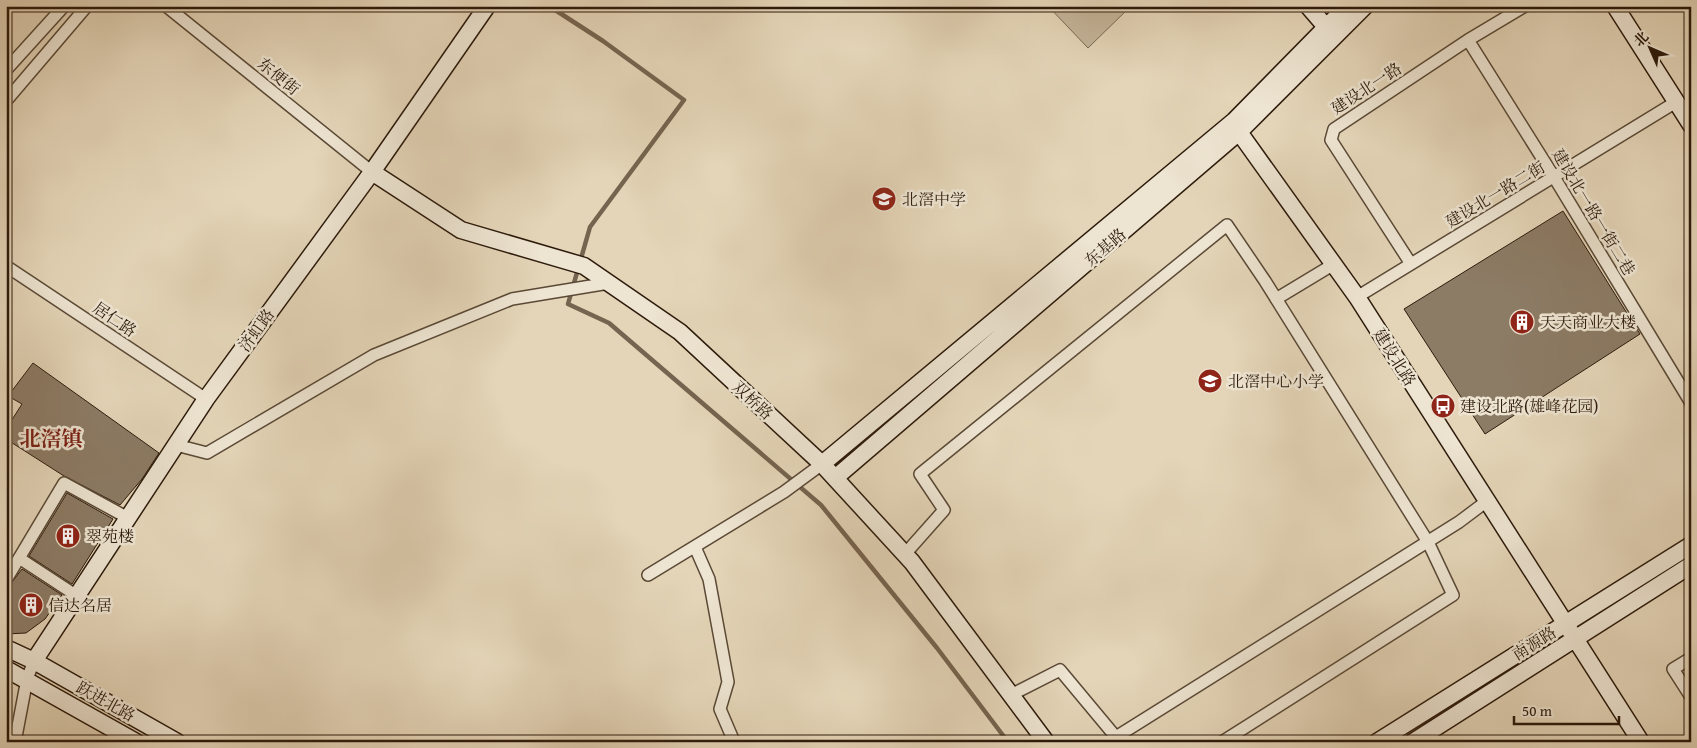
<svg xmlns="http://www.w3.org/2000/svg" width="1697" height="748" viewBox="0 0 1697 748" font-family="'Gentium Book Plus','Noto Serif SC',serif">
	<rect width="100%" height="100%" fill="#e4d5b8"/>
	<filter id="stains"><feTurbulence type="fractalNoise" baseFrequency=".004" numOctaves="4"/><feColorMatrix values="0 0 0 0 .2 0 0 0 0 .09 0 0 0 0 .02 0 0 0 .5 -.17"/></filter>
	<radialGradient id="worn" r=".72"><stop offset=".6" stop-color="#630" stop-opacity="0"/><stop offset="1" stop-color="#630" stop-opacity=".3"/></radialGradient>
	<path fill="#c5b59b" stroke="#786853" d="M 1048,6 L 1131,6 L 1088,48 Z"/>
	<g fill="none" stroke-linecap="round" stroke-linejoin="round">
		<path stroke="#75644f" stroke-width="4.5" d="M 549,6 L 603,41 L 684,100 L 590,227 L 568,304 L 609,323 L 821,505 L 937,648 L 1008,742"/>
	</g>
	<path fill="#8c7b65" stroke="#2c1a0b" d="M 1563,211 L 1640,334 L 1485,434 L 1404,309 Z
		M 33,363 L 159,453 L 142,479 L 120,505 L 64,476 L 6,439 L 6,429 L 22,404 L 8,396 Z
		M 67,493 L 113,519 L 72,584 L 29,556 Z
		M 22,569 L 62,595 L 45,619 L 26,633 L 6,634 L 6,590 Z"/>
	<g fill="none" stroke-linecap="round" stroke-linejoin="round">
		<defs>
			<path id="street" d="M 166,6 L 372,172
				M 1468,40 L 1554,177 L 1691,403
				M 6,70 L 64,6
				M 6,101 L 87,6
				M 1411,264 L 1331,140 L 1334,129 L 1468,40 L 1525,6
				M 6,266 L 206,399
				M 1357,297 L 1676,102
				M 1276,299 L 1334,264
				M 176,445 L 207,453 L 374,355 L 512,299 L 609,283
				M 695,547 L 709,579 L 728,682 L 720,709 L 732,737 L 728,742
				M 905,554 L 944,510 L 920,474 L 1227,225 L 1265,281 L 1428,542 L 1453,595 L 1222,742
				M 19,558 L 77,596
				M 648,575 L 784,492 L 822,464
				M 6,580 L 64,483 L 128,518
				M 1691,658 L 1673,669 L 1691,697
				M 1011,695 L 1060,670 L 1120,742
				M 1116,737 L 1459,522 L 1487,501
				M 15,742 L 27,679 L 34,661"/>
			<path id="secondary" d="M 1308,6 L 1327,28
				M 1615,6 L 1691,125
				M 1234,121 L 1239,132 L 1357,297 L 1641,742
				M 372,172 L 461,230 L 584,266 L 680,332 L 822,464 L 912,562 L 1046,742
				M 822,464 L 1234,121 L 1347,6
				M 835,478 L 1239,132 L 1365,6
				M 6,648 L 34,661 L 177,742
				M 34,661 L 206,399 L 372,172 L 487,6
				M 6,669 L 136,742
				M 1377,742 L 1691,545
				M 1413,742 L 1691,565"/>
		</defs>
		<use href="#street" stroke="#5a4936" stroke-width="14"/>
		<use href="#secondary" stroke="#2c1a0b" stroke-width="19"/>
		<use href="#street" stroke="#ede4d1" stroke-width="11"/>
		<use href="#secondary" stroke="#ede4d1" stroke-width="16"/>
	</g>
	<defs>
		<symbol id="school-disc" viewBox="-11 -11 22 22"><circle r="9.5" fill="#8f2418" stroke="#ede4d1"/><path d="M0-5L7-2L0 1L-7-2ZM-4 1L0 2.5L4 1V4Q0 6-4 4Z" fill="#fff"/></symbol>
		<symbol id="building-disc" viewBox="-11 -11 22 22"><circle r="9.5" fill="#8f2418" stroke="#ede4d1"/><path d="M-4-6H4V6H1V3H-1V6H-4ZM-2.5-4.3h1.7v1.8h-1.7ZM.8-4.3h1.7v1.8H.8ZM-2.5-1h1.7V.8h-1.7ZM.8-1h1.7V.8H.8Z" fill="#fff"/></symbol>
		<symbol id="bus-disc" viewBox="-11 -11 22 22"><circle r="9.5" fill="#8f2418" stroke="#ede4d1"/><path d="M-5-6H5V4H4V6H2V4H-2V6H-4V4H-5ZM-3.5-4V0h7V-4ZM-3.5 1.2v1.5H-2V1.2ZM2 1.2v1.5H3.5V1.2Z" fill="#fff"/></symbol>
	</defs>
	<g fill-rule="evenodd">
		<use href="#school-disc" x="870" y="185" width="28" height="28"/>
		<use href="#building-disc" x="1508" y="308" width="28" height="28"/>
		<use href="#school-disc" x="1196" y="367" width="28" height="28"/>
		<use href="#bus-disc" x="1429" y="392" width="28" height="28"/>
		<use href="#building-disc" x="54" y="522" width="28" height="28"/>
		<use href="#building-disc" x="17" y="591" width="28" height="28"/>
	</g>
	<g text-anchor="middle" stroke-width="5" stroke-linejoin="round" paint-order="stroke">
		<g font-size="16" fill="#2c1a0b" stroke="#ede4d1">
			<text transform="translate(279 76) rotate(39)" y="6">东便街</text>
			<text transform="translate(1366 88) rotate(-33)" y="6">建设北一路</text>
			<text transform="translate(1495 194) rotate(-31)" y="6">建设北一路二街</text>
			<text transform="translate(1594 212) rotate(59)" y="6">建设北一路一街二巷</text>
			<text transform="translate(1105 247) rotate(-41)" y="6">东基路</text>
			<text transform="translate(115 319) rotate(34)" y="6">居仁路</text>
			<text transform="translate(256 330) rotate(-54)" y="6">济虹路</text>
			<text transform="translate(1395 357) rotate(58)" y="6">建设北路</text>
			<text transform="translate(753 400) rotate(43)" y="6">双桥路</text>
			<text transform="translate(1534 643) rotate(-32)" y="6">南源路</text>
			<text transform="translate(106 701) rotate(29)" y="6">跃进北路</text>
		</g>
		<g font-size="16" fill="#2c1a0b" stroke="#ede4d1" text-anchor="start">
			<text x="902" y="205">北滘中学</text>
			<text x="1540" y="328">天天商业大楼</text>
			<text x="1228" y="387">北滘中心小学</text>
			<text x="1460" y="412">建设北路(雄峰花园)</text>
			<text x="86" y="542">翠苑楼</text>
			<text x="48" y="611">信达名居</text>
		</g>
		<g font-size="21" font-weight="bold" fill="#7a1f14" stroke="#ede4d1">
			<text x="51" y="446">北滘镇</text>
		</g>
	</g>
	<rect width="1697" height="748" fill="none" stroke="#e4d5b8" stroke-width="25"/>
	<rect x="8" y="8" width="1682" height="733" fill="none" stroke="#2c1a0b" stroke-width="2.5"/>
	<rect x="12" y="12" width="1672" height="723" fill="none" stroke="#2c1a0b"/>
	<g transform="translate(1650 48) rotate(315)" stroke="#ede4d1" stroke-width="4" paint-order="stroke">
	<path d="M0-4L9 19L0 12L-9 19Z" fill="#2c1a0b"/>
	<text y="-8" font-size="14" font-weight="bold" text-anchor="middle" fill="#2c1a0b">北</text>
	</g>
	<path d="M1514 716v8h105v-8" fill="none" stroke="#2c1a0b" stroke-width="2.5"/>
	<text x="1522" y="716" font-size="15" fill="#2c1a0b" stroke="#ede4d1" stroke-width="4" paint-order="stroke">50 m</text>
	<rect width="100%" height="100%" filter="url(#stains)"/>
	<rect width="100%" height="100%" fill="url(#worn)"/>
</svg>
